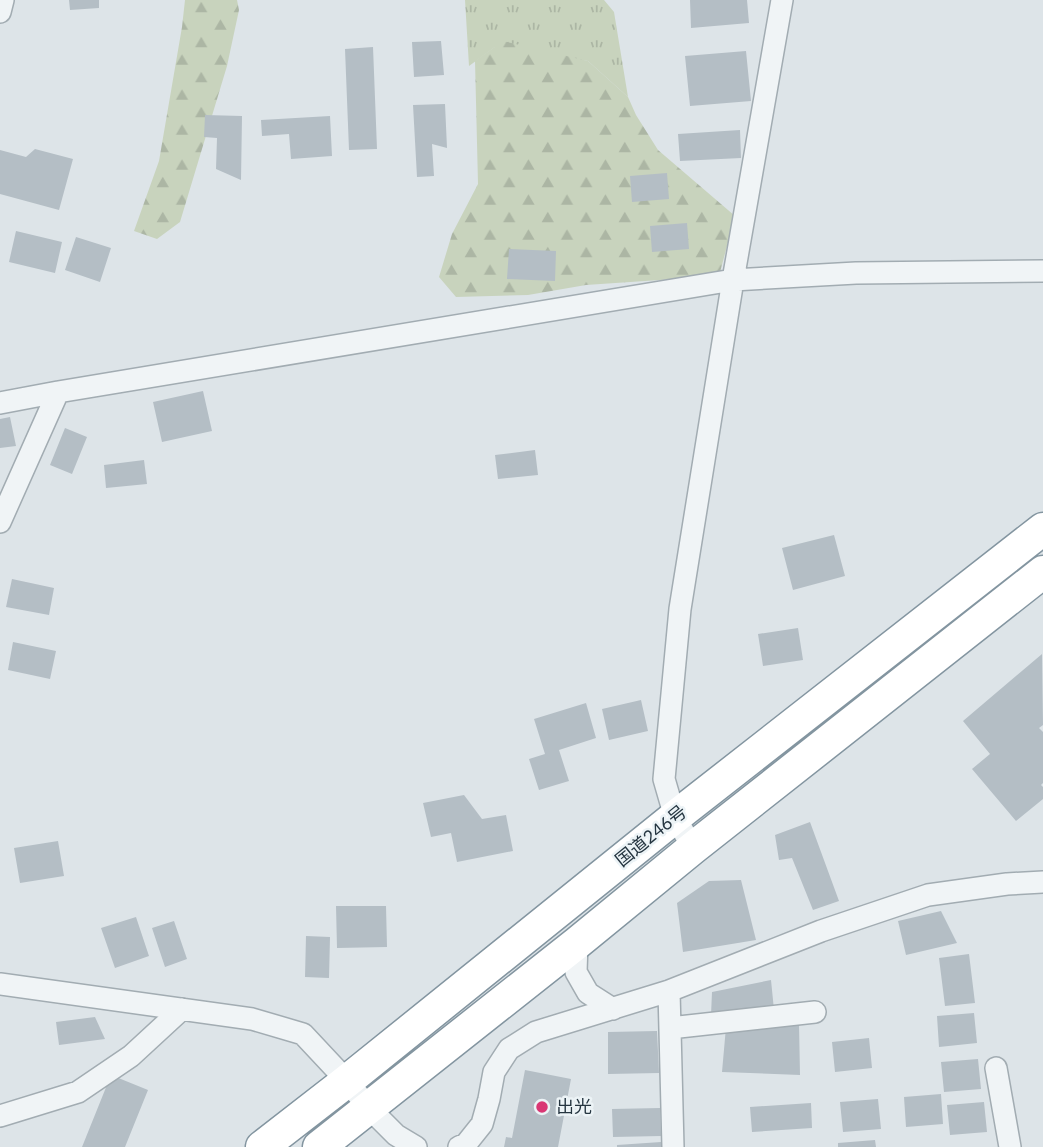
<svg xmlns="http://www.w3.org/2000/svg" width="1043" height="1147" viewBox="0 0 1043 1147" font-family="Lato,'Noto Sans JP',sans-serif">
	<defs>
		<pattern id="grass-tufts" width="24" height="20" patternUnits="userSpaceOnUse" patternTransform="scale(1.75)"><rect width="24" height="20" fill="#c8d3bd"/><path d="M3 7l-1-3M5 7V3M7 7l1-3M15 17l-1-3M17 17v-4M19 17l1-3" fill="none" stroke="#acb6a4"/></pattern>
		<pattern id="forest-firs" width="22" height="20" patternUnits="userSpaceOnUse" patternTransform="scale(1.75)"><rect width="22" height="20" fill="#c8d3bd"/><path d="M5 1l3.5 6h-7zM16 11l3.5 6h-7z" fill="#acb6a4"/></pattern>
	</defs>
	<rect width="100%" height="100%" fill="#dde4e8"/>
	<path fill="url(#grass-tufts)" d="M 465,0 L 604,0 L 614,12 L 628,97 L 588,61 L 495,47 L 469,66 Z"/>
	<path fill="url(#forest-firs)" d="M 185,0 L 237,0 L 239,10 L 227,66 L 180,222 L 157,239 L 134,231 L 159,161 L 182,27 Z
		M 503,41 L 588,61 L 628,97 L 636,115 L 658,150 L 735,216 L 719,276 L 586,285 L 528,295 L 456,297 L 439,277 L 452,234 L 478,184 L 475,61 Z"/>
	<path fill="#b4bec5" d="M 69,0 L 99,0 L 99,8 L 70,10 Z
		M 690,0 L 747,0 L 749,23 L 691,28 Z
		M 441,41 L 444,75 L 414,77 L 412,42 Z
		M 373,47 L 377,149 L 349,150 L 345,49 Z
		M 746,51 L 751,101 L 690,106 L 685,56 Z
		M 445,104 L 447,148 L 432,144 L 434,176 L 417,177 L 413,105 Z
		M 205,115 L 242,116 L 241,180 L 216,169 L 217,138 L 204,137 Z
		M 330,116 L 332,156 L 291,159 L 289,134 L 262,136 L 261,120 Z
		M 740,130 L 741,158 L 680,161 L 678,134 Z
		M 35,149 L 73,159 L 59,210 L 0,194 L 0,150 L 26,157 Z
		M 667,173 L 669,199 L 632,202 L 630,176 Z
		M 687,223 L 689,249 L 652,252 L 650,226 Z
		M 16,231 L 62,242 L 55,273 L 9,262 Z
		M 76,237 L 111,248 L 100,282 L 65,270 Z
		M 509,249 L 556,251 L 555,281 L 507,279 Z
		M 203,391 L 212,431 L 162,442 L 153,402 Z
		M 10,417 L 16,446 L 0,448 L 0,419 Z
		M 65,428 L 87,437 L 72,474 L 50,465 Z
		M 535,450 L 538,475 L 498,479 L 495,455 Z
		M 144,460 L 147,484 L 106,488 L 104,465 Z
		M 834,535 L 845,576 L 793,590 L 782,548 Z
		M 12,579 L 54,588 L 49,615 L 6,607 Z
		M 798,628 L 803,660 L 763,666 L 758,634 Z
		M 13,642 L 56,651 L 50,679 L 8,670 Z
		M 1042,654 L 1043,725 L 1039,728 L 1043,732 L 1043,783 L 1041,785 L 1043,787 L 1043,799 L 1016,821 L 972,769 L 990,754 L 963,721 Z
		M 641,700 L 648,731 L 609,740 L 602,709 Z
		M 586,703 L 596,738 L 559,750 L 569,781 L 539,790 L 529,759 L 545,754 L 534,719 Z
		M 464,795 L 482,819 L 506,815 L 513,851 L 457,862 L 451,833 L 431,837 L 423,803 Z
		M 810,822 L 839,901 L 813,910 L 792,858 L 779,860 L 775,835 Z
		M 58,841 L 64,876 L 20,883 L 14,848 Z
		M 741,880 L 756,940 L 683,952 L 677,903 L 709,881 Z
		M 336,906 L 386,906 L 387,947 L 337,948 Z
		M 941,911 L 957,943 L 906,955 L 898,921 Z
		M 136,917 L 149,956 L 115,968 L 101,928 Z
		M 174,921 L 187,959 L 165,967 L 152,928 Z
		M 306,936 L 330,937 L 329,978 L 305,977 Z
		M 969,954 L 975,1003 L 945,1006 L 939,958 Z
		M 771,980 L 774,1010 L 711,1015 L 712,992 Z
		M 974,1013 L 977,1043 L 939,1047 L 937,1016 Z
		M 95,1017 L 105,1039 L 59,1045 L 56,1022 Z
		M 799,1024 L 800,1075 L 722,1072 L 726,1027 Z
		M 657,1031 L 659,1073 L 608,1074 L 608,1032 Z
		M 869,1038 L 872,1068 L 835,1072 L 832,1042 Z
		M 978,1059 L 981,1089 L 944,1092 L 941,1062 Z
		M 525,1070 L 571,1079 L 558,1147 L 504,1147 L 506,1137 L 512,1138 Z
		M 111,1075 L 148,1090 L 125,1147 L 82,1147 Z
		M 941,1094 L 943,1124 L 906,1127 L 904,1097 Z
		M 878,1099 L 881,1129 L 843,1132 L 840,1102 Z
		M 984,1102 L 987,1132 L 950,1135 L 947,1105 Z
		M 811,1103 L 812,1128 L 752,1132 L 750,1107 Z
		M 660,1108 L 661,1136 L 613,1137 L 612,1109 Z
		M 875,1140 L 876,1147 L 838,1147 L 838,1143 Z
		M 661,1142 L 661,1147 L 617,1147 L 617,1145 Z"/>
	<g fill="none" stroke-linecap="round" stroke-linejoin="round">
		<defs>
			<path id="minor" d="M 0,12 L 3,0
				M 0,403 L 58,392 L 733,280 L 856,273 L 1043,271
				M 0,522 L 58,392
				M 693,848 L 675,817 L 664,779 L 680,609 L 733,280 L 782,0
				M 577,943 L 576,972 L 588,993 L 613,1009
				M 0,984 L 252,1019 L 303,1034 L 347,1081 L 369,1108 L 396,1135 L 416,1147
				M 669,991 L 673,1147
				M 670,1028 L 815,1012
				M 996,1068 L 1010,1147
				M 0,1116 L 78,1092 L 131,1056 L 182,1009
				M 459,1147 L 466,1144 L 482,1124 L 489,1099 L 494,1072 L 509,1049 L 536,1032 L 669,991 L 821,931 L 928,895 L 1007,884 L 1043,882"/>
			<path id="highway" d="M 262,1147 L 347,1081 L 675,817 L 1043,529
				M 319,1147 L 577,943 L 693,848 L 1043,572"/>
		</defs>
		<use href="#minor" stroke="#a2acb2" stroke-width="24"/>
		<use href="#highway" stroke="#8395a0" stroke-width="35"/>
		<use href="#minor" stroke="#f0f4f6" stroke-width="21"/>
		<use href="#highway" stroke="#fff" stroke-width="32"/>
	</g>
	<circle fill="#d93774" stroke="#ecf3f6" stroke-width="2.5" cx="542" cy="1107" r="7"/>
	<g text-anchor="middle" stroke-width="5" stroke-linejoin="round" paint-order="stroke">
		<g font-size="18" fill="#253540" stroke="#ecf3f6">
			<text transform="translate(651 836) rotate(-39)" y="6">国道246号</text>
		</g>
		<g font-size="18" fill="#253540" stroke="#ecf3f6" text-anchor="start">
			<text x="556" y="1113">出光</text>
		</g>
	</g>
</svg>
